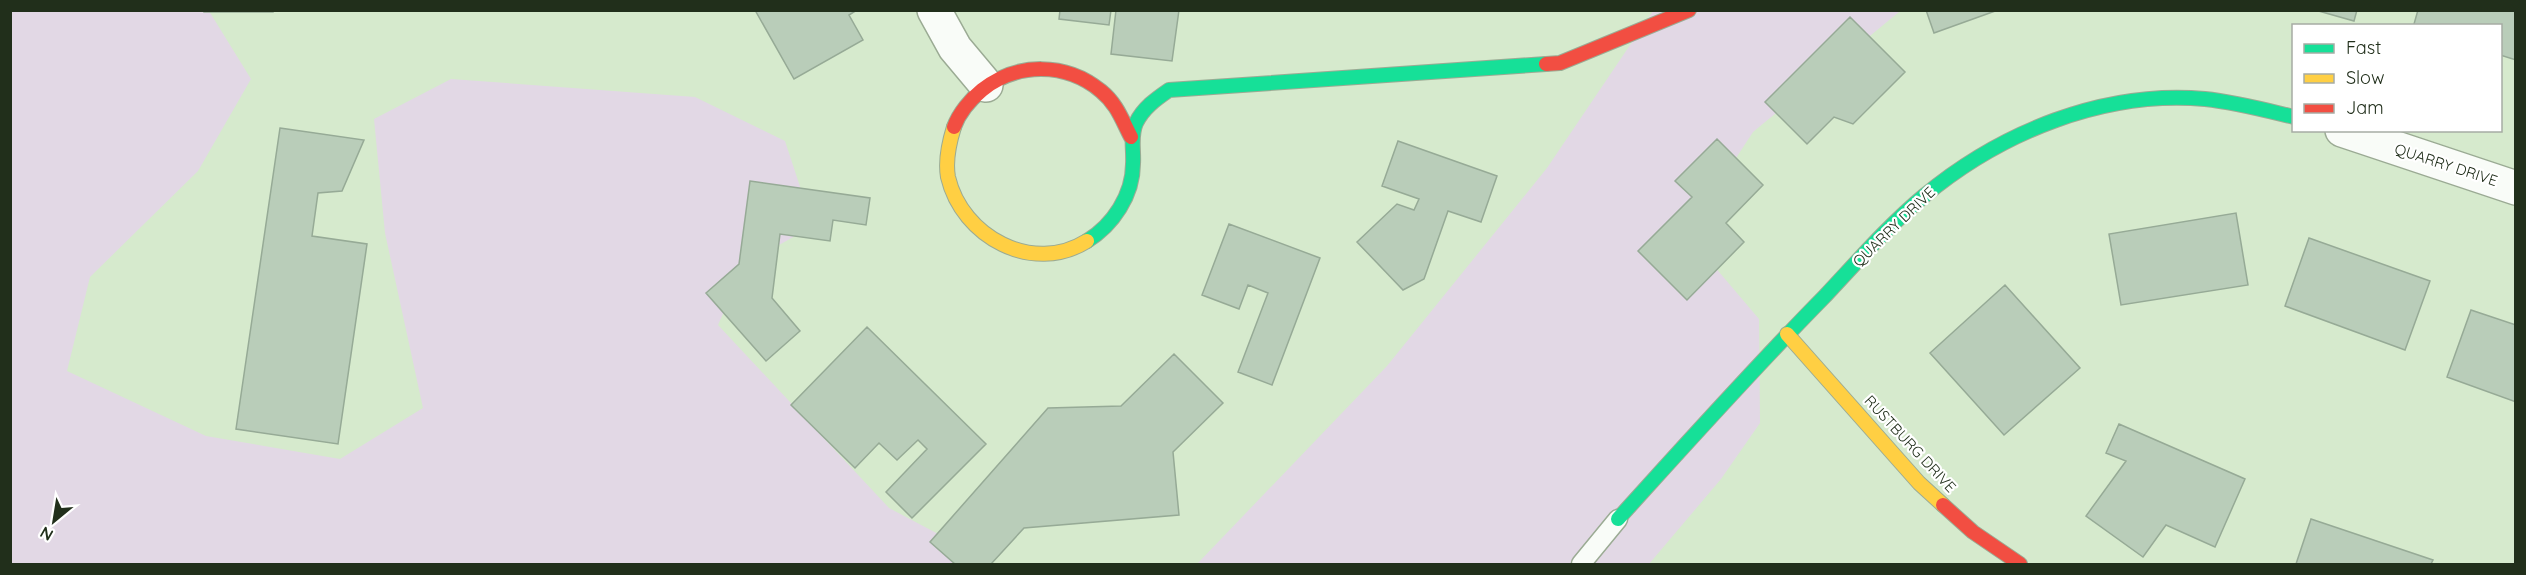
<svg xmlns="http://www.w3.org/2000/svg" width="2526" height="575" viewBox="0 0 2526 575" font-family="Quicksand,sans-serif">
	<rect width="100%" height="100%" fill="#d6eacd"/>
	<path fill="#e2d8e5" d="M 10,11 L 209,11 L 251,79 L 198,171 L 90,277 L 67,371 L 206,436 L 340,459 L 423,408 L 385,233 L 374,119 L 451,79 L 695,97 L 785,141 L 813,226 L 745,264 L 718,325 L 889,508 L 995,564 L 11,564 Z
		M 1653,11 L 1904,11 L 1899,12 L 1753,132 L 1719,184 L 1697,246 L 1759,319 L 1760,423 L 1721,479 L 1649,564 L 1197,564 L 1387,366 L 1547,168 Z"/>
	<path fill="#b9cdb9" stroke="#96aa96" stroke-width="1.5" d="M 204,10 L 273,10 L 273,12 L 204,12 Z
		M 755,10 L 857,10 L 849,15 L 863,40 L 794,79 Z
		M 1060,10 L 1111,10 L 1109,25 L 1059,19 Z
		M 1116,10 L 1179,10 L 1172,61 L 1111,54 Z
		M 1926,10 L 1998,10 L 1934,33 Z
		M 2315,10 L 2357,10 L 2354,21 Z
		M 2418,10 L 2516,10 L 2516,60 L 2500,55 L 2500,26 L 2419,26 L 2414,24 Z
		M 1850,17 L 1905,72 L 1853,124 L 1834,117 L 1807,144 L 1765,102 Z
		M 280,128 L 364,140 L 342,191 L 318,193 L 312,236 L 367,244 L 338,444 L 236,429 Z
		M 1717,139 L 1763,185 L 1726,223 L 1744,242 L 1687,300 L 1638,251 L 1692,197 L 1675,181 Z
		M 1398,141 L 1497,176 L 1481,222 L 1448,211 L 1424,279 L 1403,290 L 1357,242 L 1397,204 L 1414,210 L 1419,199 L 1382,186 Z
		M 750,181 L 870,198 L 866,225 L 833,220 L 830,241 L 780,234 L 772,298 L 800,331 L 766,361 L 706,293 L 739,264 Z
		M 2236,213 L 2248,285 L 2121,305 L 2109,234 Z
		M 1229,224 L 1320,258 L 1272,385 L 1238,372 L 1268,293 L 1248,285 L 1239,309 L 1202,295 Z
		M 2309,238 L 2430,281 L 2405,350 L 2285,306 Z
		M 2005,285 L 2080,368 L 2004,435 L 1930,353 Z
		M 2471,310 L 2516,325 L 2516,402 L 2447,377 Z
		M 867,327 L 986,444 L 912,518 L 886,492 L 927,449 L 918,440 L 897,460 L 879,443 L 855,468 L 791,405 Z
		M 1174,354 L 1223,403 L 1173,452 L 1179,515 L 1024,528 L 991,564 L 955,564 L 930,542 L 1048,408 L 1121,406 Z
		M 2119,424 L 2245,479 L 2215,547 L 2166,525 L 2143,557 L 2086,516 L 2126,461 L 2106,453 Z
		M 2311,519 L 2433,560 L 2431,564 L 2296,564 Z"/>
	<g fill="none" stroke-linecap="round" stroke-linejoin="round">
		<defs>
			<path id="lane" d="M 1581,564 L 1618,519"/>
			<path id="street" d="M 934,10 L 955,48 L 986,85
				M 2342,130 L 2516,188"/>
			<path id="fast" d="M 1087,241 C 1113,225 1133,195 1133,164 C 1134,150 1130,136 1136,123 C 1143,108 1156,99 1169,90 L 1546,64
				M 1618,519 C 1686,444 1754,368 1825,296 C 1857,262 1888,226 1924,196 C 2001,132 2104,90 2205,99 C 2235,102 2265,110 2294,117"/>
			<path id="slow" d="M 954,127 C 949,143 945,160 948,177 C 962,237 1033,275 1087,241
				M 1787,334 L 1919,483 L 1943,505"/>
			<path id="jam" d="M 1546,64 L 1560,63 L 1689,10
				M 954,127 C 959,113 971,99 982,90 C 1017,62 1066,62 1101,91 C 1117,104 1122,120 1131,137
				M 1943,505 L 1973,532 L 2020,564"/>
		</defs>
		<use href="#lane" stroke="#9bab94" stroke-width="21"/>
		<use href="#street" stroke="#9bab94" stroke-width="36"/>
		<use href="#fast" stroke="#9bab94" stroke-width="16"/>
		<use href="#slow" stroke="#9bab94" stroke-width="16"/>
		<use href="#jam" stroke="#9bab94" stroke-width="16"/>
		<use href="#lane" stroke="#f9fcf8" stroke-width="18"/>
		<use href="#street" stroke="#f9fcf8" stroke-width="33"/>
		<use href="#fast" stroke="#16e098" stroke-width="14"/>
		<use href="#slow" stroke="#ffcf43" stroke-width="14"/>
		<use href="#jam" stroke="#f24e42" stroke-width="14"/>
	</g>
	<g text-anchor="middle" stroke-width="4.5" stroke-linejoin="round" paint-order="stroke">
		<g font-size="15" fill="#212f1b" stroke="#fff">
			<text transform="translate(2446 165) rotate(18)" y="5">QUARRY DRIVE</text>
			<text transform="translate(1894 227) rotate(-44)" y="5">QUARRY DRIVE</text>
			<text transform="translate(1910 444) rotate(47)" y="5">RUSTBURG DRIVE</text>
		</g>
	</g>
	<rect width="2526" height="575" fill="none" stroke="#212f1b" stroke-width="24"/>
	<rect x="2292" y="24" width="210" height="108" fill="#ffffff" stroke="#a6aca4" stroke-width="1.5"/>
	<rect x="2304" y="44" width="30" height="9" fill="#16e098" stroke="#a6aca4" stroke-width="1.5"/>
	<text x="2346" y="54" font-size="18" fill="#212f1b">Fast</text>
	<rect x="2304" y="74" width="30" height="9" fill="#ffcf43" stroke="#a6aca4" stroke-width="1.5"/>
	<text x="2346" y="84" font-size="18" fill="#212f1b">Slow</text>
	<rect x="2304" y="104" width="30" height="9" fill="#f24e42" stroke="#a6aca4" stroke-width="1.5"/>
	<text x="2346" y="114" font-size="18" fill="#212f1b">Jam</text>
	<g transform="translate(54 521) rotate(210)" stroke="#ffffff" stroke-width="4.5" paint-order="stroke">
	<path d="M0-4.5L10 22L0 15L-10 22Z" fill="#212f1b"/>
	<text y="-9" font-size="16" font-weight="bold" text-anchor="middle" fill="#212f1b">N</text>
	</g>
</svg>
